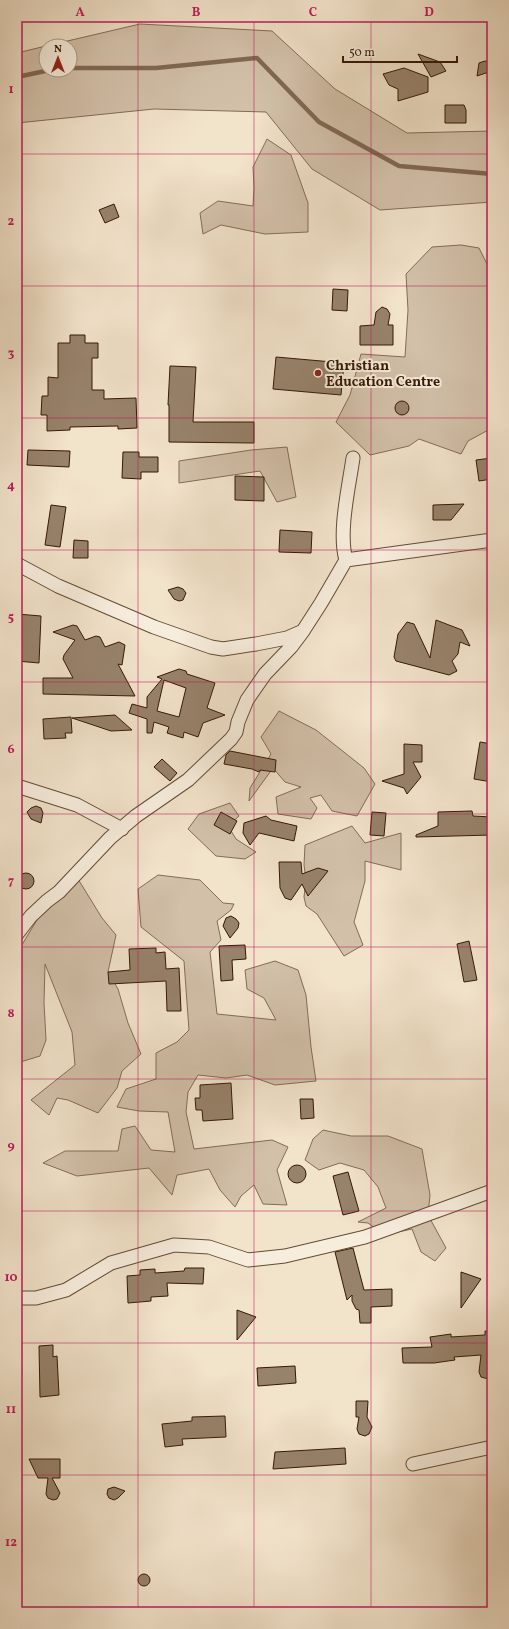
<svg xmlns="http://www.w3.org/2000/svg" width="509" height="1629" viewBox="0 0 509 1629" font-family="Vollkorn,serif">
	<rect width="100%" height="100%" fill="#f2e3cb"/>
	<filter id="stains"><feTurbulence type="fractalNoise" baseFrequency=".005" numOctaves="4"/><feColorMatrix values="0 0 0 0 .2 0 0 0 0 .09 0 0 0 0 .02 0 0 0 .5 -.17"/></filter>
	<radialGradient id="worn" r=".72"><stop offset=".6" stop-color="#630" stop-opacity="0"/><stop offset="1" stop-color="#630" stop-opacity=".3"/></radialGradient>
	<path fill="#d2c0a9" stroke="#846c56" d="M 140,24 L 272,31 L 335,89 L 407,133 L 492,131 L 492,202 L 380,210 L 312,169 L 266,112 L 154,109 L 17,123 L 17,53 L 46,46 L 46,70 L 70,70 L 70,46 L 46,46 Z
		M 267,139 L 291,155 L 308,203 L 308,232 L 265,234 L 221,225 L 203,234 L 200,213 L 218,201 L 253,206 L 254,188 L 253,167 Z
		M 461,245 L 479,248 L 492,274 L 492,334 L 487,348 L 490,364 L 492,364 L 492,428 L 468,441 L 461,454 L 419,439 L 409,446 L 370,455 L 336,422 L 350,395 L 361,354 L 405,357 L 408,310 L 406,274 L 432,247 Z
		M 287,447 L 296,497 L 277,502 L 260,471 L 179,483 L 179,461 L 251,450 Z
		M 279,711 L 316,730 L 364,768 L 375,784 L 357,816 L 332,811 L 321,795 L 310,798 L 317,808 L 311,819 L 278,814 L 276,797 L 301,787 L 285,782 L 273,768 L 249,801 L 250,788 L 271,754 L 261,737 Z
		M 230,803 L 239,816 L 228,826 L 236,839 L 256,852 L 245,859 L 216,856 L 188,829 L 199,814 Z
		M 352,826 L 365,843 L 401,833 L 401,870 L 365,861 L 365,881 L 354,922 L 363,945 L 344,956 L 317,914 L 306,906 L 304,897 L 306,880 L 304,865 L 305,845 Z
		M 158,875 L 200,880 L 223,903 L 234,904 L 231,910 L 217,921 L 221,940 L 210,952 L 217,1014 L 276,1020 L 264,998 L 247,989 L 245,970 L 275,961 L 298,970 L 306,995 L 311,1047 L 316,1081 L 275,1085 L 247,1075 L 226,1078 L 198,1075 L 188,1092 L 186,1112 L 194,1149 L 272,1140 L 288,1147 L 277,1170 L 287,1205 L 263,1204 L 254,1185 L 241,1196 L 235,1207 L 220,1190 L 209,1169 L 177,1175 L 172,1195 L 149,1168 L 77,1176 L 43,1163 L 65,1151 L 118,1151 L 122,1129 L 135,1126 L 151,1150 L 175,1152 L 168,1112 L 139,1111 L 117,1107 L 126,1089 L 156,1079 L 156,1053 L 177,1042 L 189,1030 L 184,961 L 141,927 L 138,889 Z
		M 78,879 L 102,918 L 116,935 L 108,972 L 118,989 L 128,1023 L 141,1054 L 122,1071 L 117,1088 L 98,1113 L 68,1100 L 57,1098 L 49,1115 L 31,1100 L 75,1065 L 72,1032 L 45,964 L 44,1003 L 46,1040 L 40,1056 L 17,1063 L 17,953 L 43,910 Z
		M 323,1130 L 351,1136 L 388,1136 L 422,1149 L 430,1195 L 428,1215 L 446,1248 L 435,1261 L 421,1252 L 412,1229 L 384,1235 L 368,1223 L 358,1222 L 386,1208 L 378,1187 L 364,1170 L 340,1163 L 319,1170 L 305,1160 L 313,1139 Z"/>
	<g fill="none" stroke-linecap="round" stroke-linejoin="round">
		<path stroke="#806853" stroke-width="4.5" d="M 70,68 L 156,68 L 257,58 L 319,122 L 399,166 L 492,174
			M 17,77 L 50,70"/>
	</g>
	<path fill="#97826b" stroke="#351804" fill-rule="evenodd" d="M 418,54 L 440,62 L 446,71 L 431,77 Z
		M 485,61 L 489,62 L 492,71 L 477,76 L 479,63 Z
		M 404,68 L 428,77 L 428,92 L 398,101 L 398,89 L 389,85 L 383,74 Z
		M 445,105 L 464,105 L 466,110 L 466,123 L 445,123 Z
		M 114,204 L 119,217 L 105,223 L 99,210 Z
		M 333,289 L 348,290 L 347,311 L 332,310 Z
		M 382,307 L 387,309 L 390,314 L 388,325 L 393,325 L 393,345 L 360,345 L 360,326 L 374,325 L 376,312 Z
		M 70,335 L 85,335 L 85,343 L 98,343 L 98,358 L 92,358 L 92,390 L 104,390 L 104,399 L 136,398 L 137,428 L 118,429 L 118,426 L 70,427 L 70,430 L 47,431 L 47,415 L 41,415 L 42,396 L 48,396 L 48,377 L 58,378 L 58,343 L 70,343 Z
		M 276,357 L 344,363 L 341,395 L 273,389 Z
		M 170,366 L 196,367 L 193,422 L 254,422 L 254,443 L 169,442 L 169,405 L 168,405 Z
		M395 408a7 7 0 1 1 14 0a7 7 0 1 1-14 0Z
		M 28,450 L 70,451 L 69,467 L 27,465 Z
		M 123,452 L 139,452 L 139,457 L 158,457 L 158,472 L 141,472 L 141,479 L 122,478 Z
		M 492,458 L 492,479 L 479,481 L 476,460 Z
		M 235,476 L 264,477 L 264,501 L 235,500 Z
		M 464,504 L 451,520 L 433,520 L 433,505 Z
		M 51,505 L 66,507 L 60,547 L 45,545 Z
		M 280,530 L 312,532 L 311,553 L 279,552 Z
		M 74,540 L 88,541 L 88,558 L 73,558 Z
		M 178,587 L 183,589 L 186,593 L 183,600 L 179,601 L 174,599 L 168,590 Z
		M 17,614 L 41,616 L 39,663 L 17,661 Z
		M 436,620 L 462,630 L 470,646 L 460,642 L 458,654 L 452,661 L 457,671 L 449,675 L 396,661 L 394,657 L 398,634 L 407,622 L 414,624 L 430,658 Z
		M 73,625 L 77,626 L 85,640 L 96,636 L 100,637 L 105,647 L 119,642 L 125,645 L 122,665 L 118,664 L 135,696 L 43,694 L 43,678 L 73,678 L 63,659 L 64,655 L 75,640 L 53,632 Z
		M 179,669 L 186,671 L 187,674 L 215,683 L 207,708 L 225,715 L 203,723 L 198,737 L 184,732 L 183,738 L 167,733 L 169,727 L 154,722 L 152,733 L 147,733 L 147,719 L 129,713 L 132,704 L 147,708 L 147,697 L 162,679 L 157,677 ZM 164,680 L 186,688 L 179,717 L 157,711 Z
		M 115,715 L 132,730 L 111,731 L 72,718 Z
		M 71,717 L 72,733 L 65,733 L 66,738 L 44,739 L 43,719 Z
		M 480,742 L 492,744 L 492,782 L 474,779 Z
		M 404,744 L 422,745 L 422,762 L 413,762 L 421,777 L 407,794 L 404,788 L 382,781 L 404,774 Z
		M 230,751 L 276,760 L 275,772 L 260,770 L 259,772 L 252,769 L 224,764 L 226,755 Z
		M 162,759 L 177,773 L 170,781 L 154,767 Z
		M 36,806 L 41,808 L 43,813 L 41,823 L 31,819 L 27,812 L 31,808 Z
		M 472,811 L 473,816 L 492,817 L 492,835 L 416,837 L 416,835 L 438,826 L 438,812 Z
		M 221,812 L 237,821 L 230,834 L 214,825 Z
		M 372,812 L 386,813 L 384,836 L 370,835 Z
		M 266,816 L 271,820 L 297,826 L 294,841 L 259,833 L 250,845 L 243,833 L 244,823 Z
		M 279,862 L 301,862 L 302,874 L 318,868 L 328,871 L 308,896 L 302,884 L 291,900 L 285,898 L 280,888 Z
		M18 881a8 8 0 1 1 16 0a8 8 0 1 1-16 0Z
		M 231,916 L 236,919 L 239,923 L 238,928 L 230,938 L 223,926 L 226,918 Z
		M 469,941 L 477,980 L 464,982 L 457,944 Z
		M 245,945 L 246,959 L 232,960 L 233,980 L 221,981 L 219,946 Z
		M 156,948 L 156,953 L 165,952 L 166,969 L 179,968 L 181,1011 L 167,1011 L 166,981 L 109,984 L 108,972 L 130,970 L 129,949 Z
		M 231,1083 L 233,1119 L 203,1121 L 202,1110 L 196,1110 L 195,1098 L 200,1098 L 200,1085 Z
		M 300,1099 L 313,1099 L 314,1118 L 301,1119 Z
		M288 1174a9 9 0 1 1 18 0a9 9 0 1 1-18 0Z
		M 348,1172 L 359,1211 L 343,1215 L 333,1176 Z
		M 353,1248 L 364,1290 L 392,1289 L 392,1306 L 371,1307 L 371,1323 L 360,1323 L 359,1310 L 356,1309 L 352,1301 L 352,1295 L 347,1300 L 335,1252 Z
		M 185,1268 L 204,1268 L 203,1284 L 167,1283 L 168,1296 L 151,1297 L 151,1301 L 128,1303 L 127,1276 L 140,1275 L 140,1270 L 155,1269 L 155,1273 L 184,1271 Z
		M 461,1272 L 481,1279 L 461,1308 Z
		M 237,1310 L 256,1317 L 237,1340 Z
		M 485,1331 L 492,1332 L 492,1380 L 481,1377 L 479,1372 L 481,1355 L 454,1357 L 455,1360 L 434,1363 L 403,1363 L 402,1348 L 432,1347 L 430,1337 L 451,1334 L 451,1337 L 485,1335 Z
		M 53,1345 L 53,1357 L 57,1356 L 59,1395 L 40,1397 L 39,1346 Z
		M 295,1366 L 296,1383 L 258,1386 L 257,1368 Z
		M 356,1401 L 368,1401 L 367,1417 L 372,1427 L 369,1434 L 365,1436 L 359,1434 L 357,1429 L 359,1417 L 356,1417 Z
		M 225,1416 L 226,1437 L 182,1439 L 183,1445 L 165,1447 L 162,1424 L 192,1421 L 192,1417 Z
		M 345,1448 L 346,1464 L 273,1469 L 275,1452 Z
		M 29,1459 L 60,1459 L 60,1478 L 52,1478 L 60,1493 L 57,1499 L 53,1500 L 48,1498 L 46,1494 L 48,1478 L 38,1478 Z
		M 114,1487 L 125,1491 L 118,1498 L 114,1500 L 109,1498 L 107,1494 L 108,1489 Z
		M138 1580a6 6 0 1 1 12 0a6 6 0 1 1-12 0Z"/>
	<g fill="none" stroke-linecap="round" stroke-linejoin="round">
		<defs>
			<path id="street" d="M 346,560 L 492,540
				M 17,564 L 58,586 L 154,627 L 211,647 L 223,649 L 256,644 L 287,638 L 303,631
				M 17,786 L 77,805 L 122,829
				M 17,934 L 31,916 L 47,901 L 59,892 L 110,838 L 136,816 L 188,780 L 231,739 L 236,732 L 238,722 L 247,700 L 265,674 L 291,647 L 303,631 L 321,603 L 346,560 C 338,533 349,486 353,458
				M 17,1298 L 36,1298 L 66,1290 L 111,1263 L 174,1245 L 209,1247 L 248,1260 L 285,1256 L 365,1237 L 492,1191
				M 413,1464 L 492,1447"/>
		</defs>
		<use href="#street" stroke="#644b36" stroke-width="15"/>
		<use href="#street" stroke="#f7eddd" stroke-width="13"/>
	</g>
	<path fill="none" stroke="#c2185b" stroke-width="1" stroke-opacity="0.55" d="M 138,17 L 138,1612M 254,17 L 254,1612M 371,17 L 371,1612M 17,154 L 492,154M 17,286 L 492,286M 17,418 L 492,418M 17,550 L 492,550M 17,682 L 492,682M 17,814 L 492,814M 17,947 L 492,947M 17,1079 L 492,1079M 17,1211 L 492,1211M 17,1343 L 492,1343M 17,1475 L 492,1475"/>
	<circle fill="#8f2418" stroke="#f7eddd" stroke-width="1.5" cx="318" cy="373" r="4"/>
	<g text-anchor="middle" stroke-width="4" stroke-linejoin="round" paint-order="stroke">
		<g font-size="14" font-weight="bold" fill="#351804" stroke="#f7eddd" text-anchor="start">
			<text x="326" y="370">Christian<tspan x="326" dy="16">Education Centre</tspan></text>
		</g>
	</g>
	<rect width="509" height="1629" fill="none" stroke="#f2e3cb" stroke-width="44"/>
	<g transform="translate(58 58)"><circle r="19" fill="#f7eddd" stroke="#a99886"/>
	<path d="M0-3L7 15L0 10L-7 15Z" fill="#8f2418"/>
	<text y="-6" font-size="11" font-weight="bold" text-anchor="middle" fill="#351804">N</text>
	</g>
	<path d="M343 56v6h114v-6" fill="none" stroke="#351804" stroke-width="2"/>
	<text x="349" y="56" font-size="12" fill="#351804" stroke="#f7eddd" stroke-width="3" paint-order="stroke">50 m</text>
	<rect x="22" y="22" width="465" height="1585" fill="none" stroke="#c2185b" stroke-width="1.5"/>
	<g font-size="13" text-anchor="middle" font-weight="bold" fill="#c2185b">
		<text x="80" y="16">A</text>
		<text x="196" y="16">B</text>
		<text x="313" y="16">C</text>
		<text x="429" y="16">D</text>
		<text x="11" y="93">1</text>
		<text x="11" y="225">2</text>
		<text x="11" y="357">3</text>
		<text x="11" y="489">4</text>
		<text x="11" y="621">5</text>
		<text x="11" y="753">6</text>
		<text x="11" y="885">7</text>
		<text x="11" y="1017">8</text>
		<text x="11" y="1149">9</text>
		<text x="11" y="1281">10</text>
		<text x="11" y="1413">11</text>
		<text x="11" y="1546">12</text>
	</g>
	<rect width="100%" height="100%" filter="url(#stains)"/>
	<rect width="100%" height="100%" fill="url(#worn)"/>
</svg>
